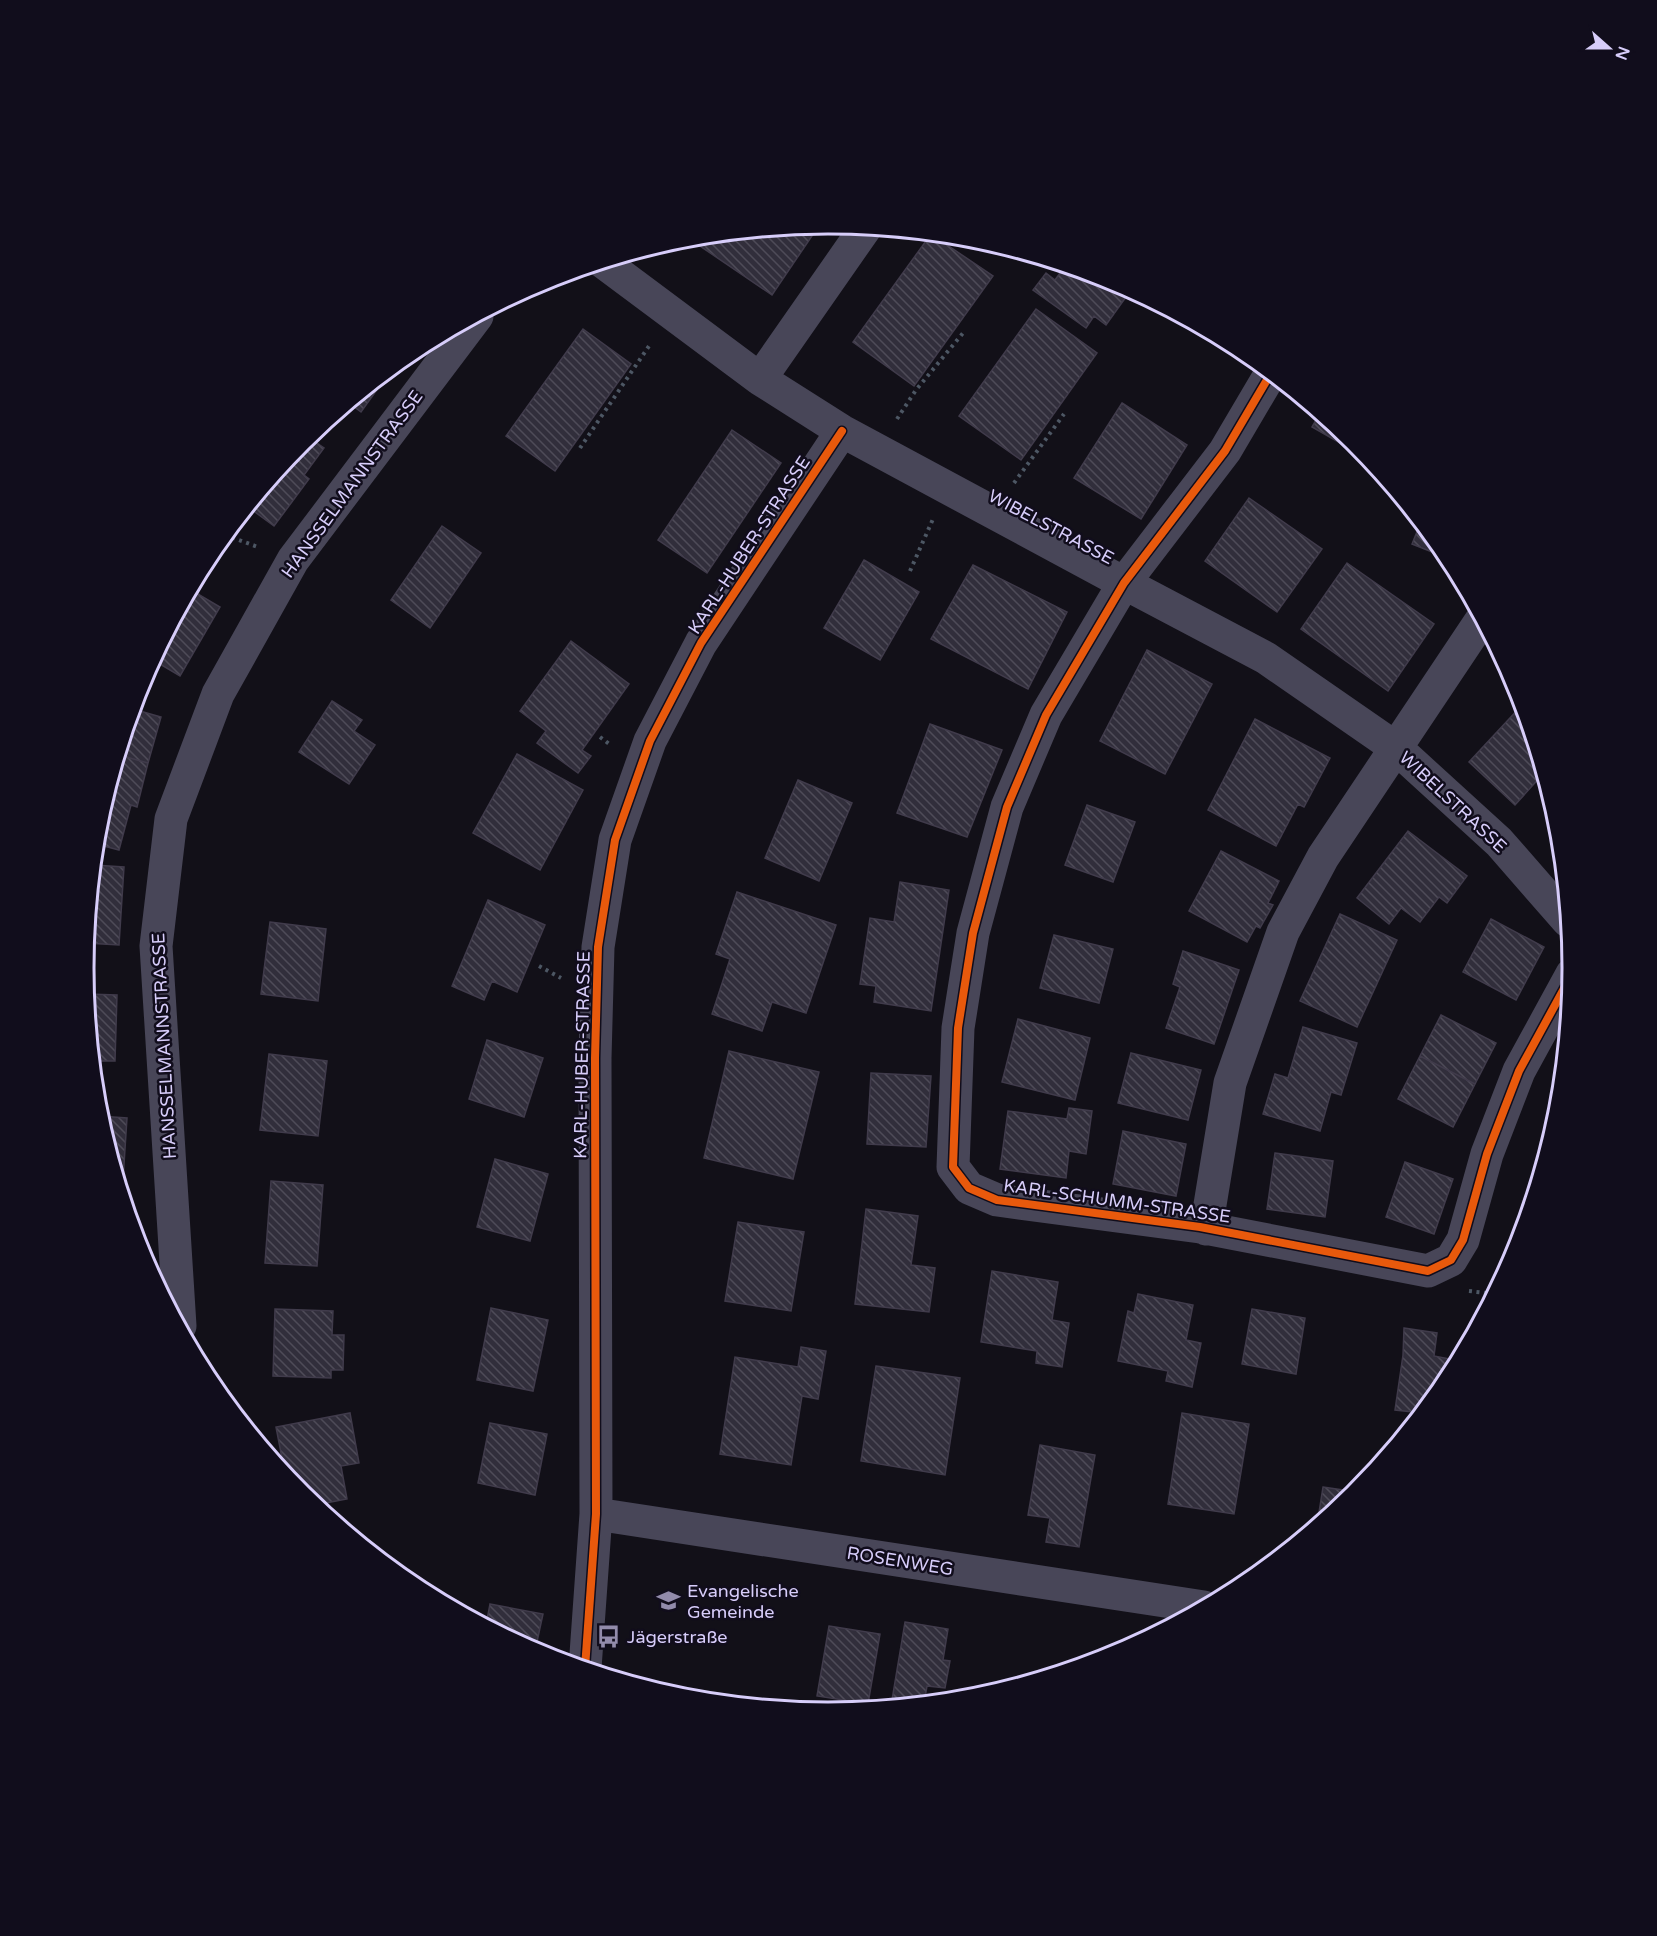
<svg xmlns="http://www.w3.org/2000/svg" width="1657" height="1936" viewBox="0 0 1657 1936" font-family="'Varela Round',sans-serif">
	<defs>
		<pattern id="building-back-hatch" width="6" height="6" patternUnits="userSpaceOnUse" patternTransform="scale(1.5)"><rect width="6" height="6" fill="#312e3b"/><path d="M-1 5l2 2M0 0l6 6M5-1l2 2" fill="none" stroke="#4e4b58"/></pattern>
	</defs>
	<rect width="100%" height="100%" fill="#121018"/>
	<path fill="url(#building-back-hatch)" stroke="#403b4b" stroke-width="1.5" d="M 820,224 L 772,295 L 697,244 L 702,236 Z
		M 931,234 L 993,276 L 914,386 L 853,342 Z
		M 1065,266 L 1114,280 L 1131,290 L 1106,325 L 1094,316 L 1086,328 L 1033,290 L 1046,273 L 1055,280 Z
		M 1036,309 L 1097,353 L 1021,460 L 959,416 Z
		M 583,329 L 631,364 L 555,471 L 506,436 Z
		M 394,366 L 361,412 L 349,403 Z
		M 1122,403 L 1187,445 L 1141,519 L 1074,478 Z
		M 1320,413 L 1355,442 L 1370,460 L 1312,427 Z
		M 732,430 L 781,463 L 707,573 L 658,540 Z
		M 308,437 L 324,448 L 304,475 L 309,479 L 274,526 L 248,507 Z
		M 1249,498 L 1322,549 L 1277,612 L 1205,561 Z
		M 1421,522 L 1448,555 L 1450,559 L 1412,544 Z
		M 442,526 L 481,553 L 430,628 L 391,600 Z
		M 864,560 L 919,592 L 880,660 L 824,628 Z
		M 1347,563 L 1434,624 L 1388,691 L 1301,629 Z
		M 973,565 L 1067,612 L 1028,689 L 931,639 Z
		M 191,590 L 220,607 L 180,676 L 153,660 Z
		M 571,641 L 629,684 L 582,750 L 591,756 L 578,773 L 537,743 L 546,731 L 520,711 Z
		M 1147,650 L 1212,684 L 1165,774 L 1100,741 Z
		M 332,701 L 362,720 L 354,731 L 375,745 L 349,784 L 299,752 Z
		M 1523,704 L 1545,777 L 1542,775 L 1515,805 L 1469,762 Z
		M 133,709 L 161,717 L 148,763 L 119,755 Z
		M 1255,719 L 1330,758 L 1304,807 L 1298,804 L 1276,846 L 1208,810 Z
		M 930,724 L 1002,750 L 967,837 L 897,813 Z
		M 517,754 L 583,790 L 540,870 L 473,833 Z
		M 119,755 L 148,763 L 137,807 L 131,805 L 119,850 L 96,844 L 98,822 Z
		M 798,780 L 852,803 L 819,881 L 765,858 Z
		M 1087,805 L 1135,822 L 1113,882 L 1065,865 Z
		M 1408,831 L 1467,876 L 1447,903 L 1439,897 L 1420,922 L 1401,908 L 1389,924 L 1357,898 Z
		M 1221,851 L 1279,881 L 1268,903 L 1273,905 L 1260,928 L 1256,926 L 1247,942 L 1189,911 Z
		M 94,865 L 124,867 L 119,945 L 86,943 Z
		M 900,882 L 949,890 L 931,1011 L 874,1002 L 876,986 L 860,984 L 870,918 L 894,922 Z
		M 737,892 L 836,925 L 806,1013 L 772,1002 L 762,1031 L 712,1014 L 730,959 L 716,954 Z
		M 488,900 L 545,925 L 517,992 L 492,981 L 484,1000 L 452,986 Z
		M 1340,914 L 1397,940 L 1357,1027 L 1300,1001 Z
		M 1491,919 L 1544,947 L 1516,1000 L 1463,972 Z
		M 270,922 L 326,929 L 318,1001 L 261,994 Z
		M 1054,935 L 1113,949 L 1099,1003 L 1040,988 Z
		M 1183,951 L 1239,970 L 1214,1044 L 1166,1028 L 1180,987 L 1173,984 Z
		M 87,994 L 117,995 L 115,1061 L 93,1061 Z
		M 1441,1015 L 1496,1043 L 1475,1084 L 1420,1056 Z
		M 1018,1019 L 1090,1038 L 1075,1100 L 1002,1082 Z
		M 1303,1027 L 1357,1043 L 1341,1095 L 1331,1092 L 1320,1131 L 1263,1114 L 1275,1074 L 1288,1078 Z
		M 487,1040 L 543,1058 L 524,1117 L 469,1099 Z
		M 729,1051 L 819,1072 L 793,1179 L 704,1158 Z
		M 1131,1053 L 1201,1070 L 1188,1120 L 1118,1103 Z
		M 269,1054 L 327,1061 L 318,1136 L 260,1130 Z
		M 1420,1056 L 1475,1084 L 1453,1127 L 1398,1099 Z
		M 871,1073 L 931,1076 L 926,1147 L 867,1144 Z
		M 1069,1108 L 1092,1111 L 1086,1154 L 1069,1151 L 1066,1178 L 1000,1169 L 1008,1111 L 1067,1119 Z
		M 99,1116 L 127,1118 L 123,1180 L 119,1180 Z
		M 1123,1131 L 1186,1144 L 1176,1196 L 1113,1184 Z
		M 1275,1153 L 1333,1161 L 1325,1217 L 1267,1209 Z
		M 495,1159 L 548,1174 L 530,1241 L 477,1227 Z
		M 1405,1162 L 1453,1179 L 1434,1234 L 1386,1217 Z
		M 271,1181 L 323,1185 L 317,1266 L 265,1263 Z
		M 866,1209 L 918,1216 L 911,1265 L 935,1268 L 929,1312 L 855,1304 Z
		M 738,1222 L 804,1232 L 791,1311 L 725,1301 Z
		M 992,1271 L 1058,1282 L 1052,1320 L 1069,1323 L 1062,1367 L 1036,1363 L 1037,1351 L 981,1342 Z
		M 1138,1294 L 1193,1305 L 1186,1340 L 1201,1343 L 1192,1387 L 1166,1381 L 1168,1371 L 1118,1361 L 1128,1311 L 1134,1313 Z
		M 491,1308 L 548,1320 L 533,1391 L 477,1380 Z
		M 275,1309 L 333,1311 L 332,1335 L 344,1335 L 343,1370 L 331,1370 L 331,1378 L 273,1376 Z
		M 1252,1309 L 1305,1318 L 1296,1374 L 1242,1364 Z
		M 1404,1328 L 1437,1333 L 1434,1356 L 1450,1359 L 1445,1384 L 1422,1413 L 1395,1410 L 1403,1355 Z
		M 801,1347 L 826,1351 L 818,1399 L 802,1396 L 791,1465 L 720,1454 L 735,1357 L 798,1367 Z
		M 876,1366 L 960,1378 L 945,1475 L 861,1461 Z
		M 350,1413 L 359,1463 L 341,1466 L 347,1499 L 316,1505 L 302,1494 L 285,1474 L 276,1427 Z
		M 1182,1413 L 1249,1424 L 1234,1514 L 1168,1504 Z
		M 490,1423 L 547,1434 L 535,1495 L 478,1483 Z
		M 1040,1445 L 1095,1455 L 1079,1547 L 1046,1542 L 1050,1518 L 1028,1515 Z
		M 1323,1487 L 1357,1492 L 1317,1525 Z
		M 490,1604 L 543,1614 L 535,1651 L 486,1625 Z
		M 905,1622 L 948,1629 L 943,1660 L 950,1661 L 945,1688 L 927,1686 L 924,1703 L 891,1706 Z
		M 829,1626 L 880,1634 L 868,1704 L 817,1696 Z"/>
	<g fill="none" stroke-linecap="round" stroke-linejoin="round">
		<path stroke="#4d5764" stroke-width="4" stroke-dasharray="3 4.5" stroke-linecap="butt" d="M 897,419 L 916,390 L 963,333
			M 580,448 L 651,343
			M 1014,483 L 1064,414
			M 225,535 L 258,547
			M 910,571 L 933,519
			M 600,737 L 612,746
			M 539,966 L 561,978
			M 1469,1291 L 1494,1294"/>
		<path stroke="#484658" stroke-width="33" d="M 603,262 L 760,379 L 842,431 L 1124,583 L 1266,658 L 1396,748 L 1499,842 L 1568,921
			M 1271,373 L 1225,451 L 1124,583 L 1046,715 L 1007,807 L 973,933 L 958,1028 L 953,1167 L 969,1188 L 997,1200 L 1200,1227 L 1428,1271 L 1451,1260 L 1463,1240 L 1487,1154 L 1519,1071 L 1572,974
			M 760,379 L 866,227
			M 1206,1229 L 1230,1083 L 1283,932 L 1323,857 L 1482,619
			M 180,1326 L 156,946 L 171,819 L 218,694 L 293,560 L 477,316
			M 596,1514 L 1204,1607
			M 585,1668 L 596,1514 L 595,1058 L 598,947 L 615,840 L 650,741 L 701,643 L 842,431"/>
		<defs>
			<path id="cycleway" d="M 1271,373 L 1225,451 L 1124,583 L 1046,715 L 1007,807 L 973,933 L 958,1028 L 953,1167 L 969,1188 L 997,1200 L 1200,1227 L 1428,1271 L 1451,1260 L 1463,1240 L 1487,1154 L 1519,1071 L 1572,974
				M 585,1668 L 596,1514 L 595,1058 L 598,947 L 615,840 L 650,741 L 701,643 L 842,431"/>
		</defs>
		<use href="#cycleway" stroke="#110d1c" stroke-width="11"/>
		<use href="#cycleway" stroke="#e8590c" stroke-width="8"/>
	</g>
	<defs>
		<symbol id="school-bare" viewBox="-9 -9 18 18"><path d="M0-5L7-2L0 1L-7-2ZM-4 1L0 2.5L4 1V4Q0 6-4 4Z" fill="#928bab" stroke="#110d1c" stroke-width="2.5" paint-order="stroke"/></symbol>
		<symbol id="bus-bare" viewBox="-9 -9 18 18"><path d="M-5-6H5V4H4V6H2V4H-2V6H-4V4H-5ZM-3.5-4V0h7V-4ZM-3.5 1.2v1.5H-2V1.2ZM2 1.2v1.5H3.5V1.2Z" fill="#928bab" stroke="#110d1c" stroke-width="2.5" paint-order="stroke"/></symbol>
	</defs>
	<g fill-rule="evenodd">
		<use href="#school-bare" x="652" y="1584" width="33" height="33"/>
		<use href="#bus-bare" x="592" y="1620" width="33" height="33"/>
	</g>
	<g text-anchor="middle" stroke-width="5" stroke-linejoin="round" paint-order="stroke">
		<g font-size="18" fill="#d7cdfa" stroke="#110d1c">
			<text transform="translate(352 484) rotate(-54)" y="6">HANSSELMANNSTRASSE</text>
			<text transform="translate(1051 527) rotate(28)" y="6">WIBELSTRASSE</text>
			<text transform="translate(749 545) rotate(-57)" y="6">KARL-HUBER-STRASSE</text>
			<text transform="translate(1453 802) rotate(43)" y="6">WIBELSTRASSE</text>
			<text transform="translate(164 1046) rotate(-93)" y="6">HANSSELMANNSTRASSE</text>
			<text transform="translate(582 1055) rotate(-89)" y="6">KARL-HUBER-STRASSE</text>
			<text transform="translate(1117 1201) rotate(8)" y="6">KARL-SCHUMM-STRASSE</text>
			<text transform="translate(900 1561) rotate(9)" y="6">ROSENWEG</text>
		</g>
		<g font-size="18" fill="#d7cdfa" stroke="#110d1c" text-anchor="start">
			<text x="687" y="1597">Evangelische<tspan x="687" dy="21">Gemeinde</tspan></text>
			<text x="627" y="1643">Jägerstraße</text>
		</g>
	</g>
	<path d="M0 0H1657V1936H0ZM94 968a734 734 0 1 1 1468 0a734 734 0 1 1-1468 0Z" fill="#110d1c" fill-rule="evenodd"/>
	<path fill="none" stroke="#d7cdfa" stroke-width="3" d="M94 968a734 734 0 1 1 1468 0a734 734 0 1 1-1468 0Z"/>
	<g transform="translate(1609 48) rotate(111)" stroke="#110d1c" stroke-width="4.5" paint-order="stroke">
	<path d="M0-4.5L10 22L0 15L-10 22Z" fill="#d7cdfa"/>
	<text y="-9" font-size="16" font-weight="bold" text-anchor="middle" fill="#d7cdfa">N</text>
	</g>
</svg>
